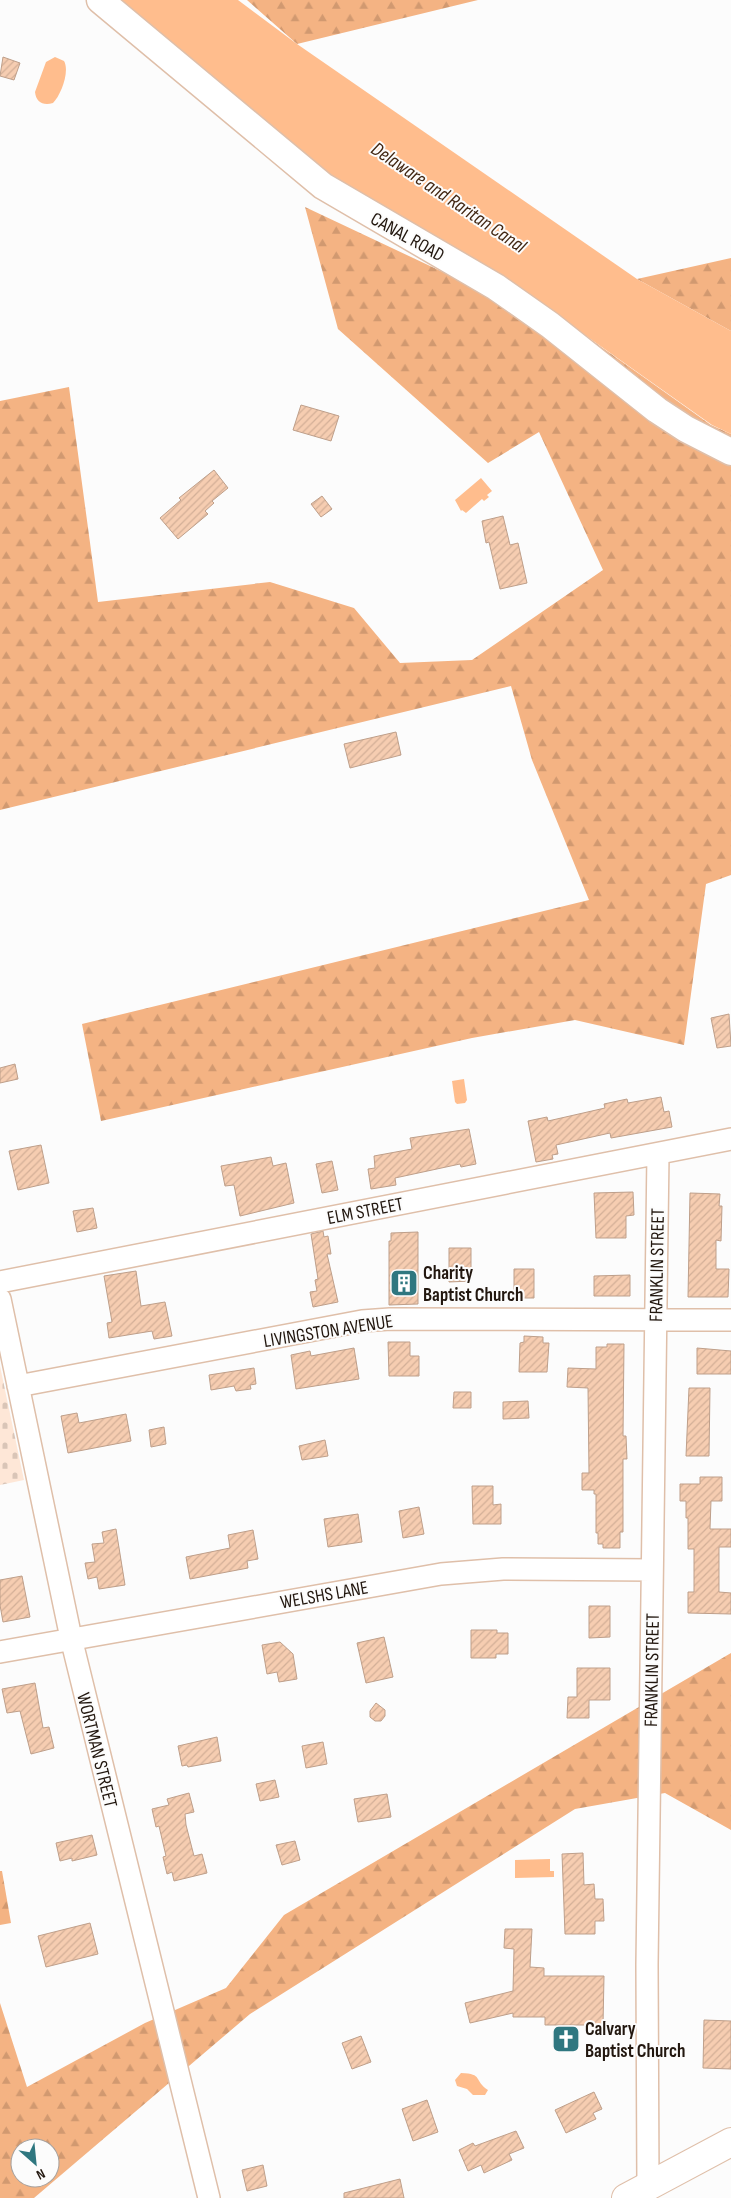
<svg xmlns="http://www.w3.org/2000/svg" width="731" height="2198" viewBox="0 0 731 2198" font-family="'Sofia Sans Condensed',sans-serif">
	<defs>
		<pattern id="forest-firs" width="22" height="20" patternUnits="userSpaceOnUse" patternTransform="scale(1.25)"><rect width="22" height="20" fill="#f4b383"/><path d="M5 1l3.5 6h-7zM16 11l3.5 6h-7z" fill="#d19970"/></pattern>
		<pattern id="cemetery-stones" width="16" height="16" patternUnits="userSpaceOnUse" patternTransform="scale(1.25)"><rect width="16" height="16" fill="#fee7d7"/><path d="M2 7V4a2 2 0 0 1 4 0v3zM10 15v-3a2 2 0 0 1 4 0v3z" fill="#d9c5b7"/></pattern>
		<pattern id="building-hatch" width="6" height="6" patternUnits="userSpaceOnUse" patternTransform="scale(1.25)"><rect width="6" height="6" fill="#f6cdb1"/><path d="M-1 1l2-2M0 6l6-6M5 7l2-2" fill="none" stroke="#d3af97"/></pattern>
	</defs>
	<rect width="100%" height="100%" fill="#fcfcfc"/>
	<path fill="url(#forest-firs)" fill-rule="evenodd" d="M 247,0 L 478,0 L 297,44 Z
		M 305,207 L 481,290 L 524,292 L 711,425 L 731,434 L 731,875 L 706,884 L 684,1045 L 575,1020 L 472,1038 L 101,1121 L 82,1024 L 589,900 L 532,760 L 511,686 L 0,810 L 0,401 L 69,387 L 98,602 L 270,582 L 354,608 L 400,663 L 472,660 L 603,570 L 539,432 L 488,463 L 338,329 Z
		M 731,258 L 731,331 L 637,279 Z
		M 731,1653 L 731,1830 L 665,1793 L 575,1809 L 250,2014 L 34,2198 L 0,2198 L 0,2003 L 27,2087 L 145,2023 L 226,1988 L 284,1915 ZM 20,2148 L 50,2148 L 50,2178 L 20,2178 Z
		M 0,1871 L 2,1871 L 11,1923 L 0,1925 Z"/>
	<path fill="url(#cemetery-stones)" d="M 0,1366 L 24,1480 L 0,1485 Z"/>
	<path fill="#ffbd8d" d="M 120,0 L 238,0 L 297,44 L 637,279 L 731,331 L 731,434 L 712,425 L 524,292 L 324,171 Z
		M 55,57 L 64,61 C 70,71 61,95 53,103 C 43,106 36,102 35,92 L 46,62 Z
		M 481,478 L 492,491 L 487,495 L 489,497 L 484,501 L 482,499 L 466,513 L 462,510 L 461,511 L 455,500 Z
		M 464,1079 L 467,1100 L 465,1103 L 457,1104 L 455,1102 L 452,1081 Z
		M 550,1859 L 550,1871 L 554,1871 L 554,1877 L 515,1878 L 515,1860 Z
		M 461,2073 C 484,2074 473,2080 488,2090 L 485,2095 L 473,2095 L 467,2089 L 457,2086 L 455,2080 Z"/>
	<path fill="url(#building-hatch)" stroke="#be9f8a" d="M 3,57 L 20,63 L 14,80 L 0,76 Z
		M 301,405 L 339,416 L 331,441 L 293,430 Z
		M 214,470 L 228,488 L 212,501 L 214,503 L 205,511 L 208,514 L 178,539 L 160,518 L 181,500 L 179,498 Z
		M 322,496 L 332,509 L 321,517 L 311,504 Z
		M 503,516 L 510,545 L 518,543 L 527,583 L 500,589 L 489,542 L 486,543 L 482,521 Z
		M 396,732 L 401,755 L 350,768 L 344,744 Z
		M 729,1014 L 731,1046 L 717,1048 L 711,1018 Z
		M 15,1064 L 18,1079 L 0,1083 L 0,1068 Z
		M 661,1097 L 664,1112 L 669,1111 L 672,1127 L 611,1138 L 610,1133 L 556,1145 L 558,1154 L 552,1155 L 553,1159 L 536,1162 L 528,1121 L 547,1117 L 548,1121 L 605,1108 L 604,1104 L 627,1099 L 628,1103 Z
		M 469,1129 L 476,1164 L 461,1167 L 460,1164 L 395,1178 L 396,1185 L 371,1189 L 368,1169 L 375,1168 L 374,1156 L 412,1149 L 410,1138 Z
		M 41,1145 L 49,1183 L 18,1190 L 9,1151 Z
		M 271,1157 L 273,1166 L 286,1163 L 294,1203 L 240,1216 L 234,1185 L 225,1186 L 221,1166 Z
		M 332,1161 L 338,1190 L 322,1193 L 316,1164 Z
		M 633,1192 L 634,1215 L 626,1216 L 626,1238 L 596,1238 L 594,1193 Z
		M 690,1193 L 720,1194 L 719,1206 L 722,1206 L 721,1241 L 716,1240 L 716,1269 L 729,1269 L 728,1297 L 688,1297 Z
		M 93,1208 L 97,1228 L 77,1232 L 73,1211 Z
		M 323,1231 L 324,1237 L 328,1236 L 331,1254 L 327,1254 L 338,1302 L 313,1307 L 310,1292 L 317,1291 L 315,1280 L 318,1279 L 311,1234 Z
		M 418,1232 L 418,1304 L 389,1305 L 389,1241 L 391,1241 L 391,1233 Z
		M 449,1248 L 471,1248 L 471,1281 L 449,1282 Z
		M 514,1269 L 534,1269 L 534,1298 L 514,1298 Z
		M 136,1271 L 141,1306 L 165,1302 L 172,1336 L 154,1339 L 152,1331 L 109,1338 L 107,1323 L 112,1322 L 104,1276 Z
		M 630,1275 L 630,1296 L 594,1296 L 594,1276 Z
		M 524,1336 L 543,1337 L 543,1343 L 549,1343 L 547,1372 L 519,1372 L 520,1343 L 524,1342 Z
		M 388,1342 L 410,1342 L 410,1356 L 419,1356 L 419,1376 L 389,1376 Z
		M 607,1344 L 624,1344 L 623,1436 L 626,1436 L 627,1459 L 623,1459 L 623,1532 L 620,1532 L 620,1548 L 603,1548 L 603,1544 L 598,1544 L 598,1533 L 596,1533 L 596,1494 L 594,1494 L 594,1490 L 582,1490 L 582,1473 L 589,1473 L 588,1388 L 567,1387 L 568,1368 L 596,1369 L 596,1347 L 607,1347 Z
		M 354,1348 L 359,1379 L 296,1389 L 291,1355 L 310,1351 L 311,1356 Z
		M 697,1348 L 731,1351 L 731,1374 L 697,1374 Z
		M 254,1368 L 256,1384 L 250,1385 L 251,1389 L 236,1391 L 234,1386 L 211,1390 L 209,1375 Z
		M 689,1388 L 710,1388 L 709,1456 L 686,1456 Z
		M 454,1392 L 471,1392 L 471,1408 L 453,1408 Z
		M 528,1401 L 529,1418 L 503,1419 L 503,1402 Z
		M 77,1413 L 79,1423 L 126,1414 L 131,1441 L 68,1453 L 61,1416 Z
		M 164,1427 L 166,1444 L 151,1447 L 149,1430 Z
		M 325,1440 L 328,1456 L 302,1460 L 299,1446 Z
		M 700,1477 L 722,1477 L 722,1501 L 711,1501 L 710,1529 L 731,1529 L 731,1547 L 719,1547 L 719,1592 L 731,1593 L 731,1614 L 688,1613 L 688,1592 L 694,1592 L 694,1549 L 688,1549 L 688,1518 L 686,1518 L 686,1501 L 680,1501 L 680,1484 L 700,1484 Z
		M 472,1486 L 493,1486 L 493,1505 L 501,1504 L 501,1524 L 473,1524 Z
		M 419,1507 L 424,1534 L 403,1538 L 399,1511 Z
		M 358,1514 L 362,1542 L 328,1547 L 324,1519 Z
		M 116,1529 L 125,1585 L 99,1589 L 97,1577 L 88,1579 L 85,1563 L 95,1562 L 92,1544 L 104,1543 L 102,1532 Z
		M 253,1530 L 258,1559 L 247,1561 L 248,1568 L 190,1579 L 186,1557 L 230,1548 L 228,1535 Z
		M 22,1576 L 30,1617 L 3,1622 L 0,1605 L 0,1580 Z
		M 589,1606 L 610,1606 L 610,1637 L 589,1638 Z
		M 471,1630 L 497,1630 L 497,1633 L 508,1633 L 508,1654 L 496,1654 L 496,1658 L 471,1658 Z
		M 384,1637 L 393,1677 L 366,1683 L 357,1643 Z
		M 280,1642 L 293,1654 L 297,1679 L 279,1682 L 277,1672 L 267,1674 L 262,1645 Z
		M 577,1668 L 610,1668 L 610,1700 L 589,1700 L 589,1718 L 567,1718 L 568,1697 L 577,1697 Z
		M 35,1683 L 43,1728 L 49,1727 L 54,1748 L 31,1754 L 20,1711 L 7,1713 L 2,1689 Z
		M 376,1703 L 385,1710 L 385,1716 L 381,1721 L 375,1721 L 370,1717 L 370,1711 Z
		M 217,1737 L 221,1761 L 188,1767 L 187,1765 L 182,1766 L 178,1746 Z
		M 323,1742 L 327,1764 L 306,1768 L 302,1746 Z
		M 275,1780 L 279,1797 L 260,1801 L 256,1784 Z
		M 189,1793 L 194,1812 L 185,1814 L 186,1825 L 194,1856 L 202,1854 L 207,1873 L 174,1881 L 172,1872 L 167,1874 L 163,1857 L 166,1856 L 159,1826 L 156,1827 L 152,1809 L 169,1805 L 167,1799 Z
		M 387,1794 L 391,1817 L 358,1822 L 354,1799 Z
		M 92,1835 L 97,1855 L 72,1861 L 72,1858 L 60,1861 L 56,1843 Z
		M 295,1841 L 300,1860 L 282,1865 L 276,1845 Z
		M 583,1853 L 584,1885 L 594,1884 L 595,1899 L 603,1899 L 604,1921 L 595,1921 L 595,1934 L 565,1934 L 562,1854 Z
		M 90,1923 L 98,1954 L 46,1967 L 38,1936 Z
		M 505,1929 L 532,1929 L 530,1967 L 544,1968 L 544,1976 L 604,1976 L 603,2025 L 545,2025 L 545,2017 L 513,2017 L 513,2013 L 470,2023 L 465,2003 L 513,1991 L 514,1949 L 504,1948 Z
		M 704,2020 L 731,2021 L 731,2069 L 703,2068 Z
		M 361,2036 L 371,2062 L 352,2069 L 342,2043 Z
		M 594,2092 L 602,2109 L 593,2113 L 596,2119 L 566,2133 L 555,2110 Z
		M 427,2100 L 438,2132 L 413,2141 L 402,2109 Z
		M 516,2131 L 524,2148 L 509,2154 L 512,2160 L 484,2173 L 481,2165 L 468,2171 L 459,2150 L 473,2143 L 475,2146 Z
		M 263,2165 L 267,2186 L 247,2191 L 242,2170 Z
		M 400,2179 L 404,2198 L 344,2198 L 344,2193 Z"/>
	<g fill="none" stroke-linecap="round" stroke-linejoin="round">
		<defs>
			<path id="minor" d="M 0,1282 L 731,1139
				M 0,1299 L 71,1638 L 209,2198
				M 18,1386 L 362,1321 L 390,1319 L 731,1320
				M 0,1652 L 441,1574 L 503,1569 L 652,1570
				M 648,2186 L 647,1965 L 658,1154"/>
			<path id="tertiary" d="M 100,0 L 323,186 L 496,287 L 550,325 L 657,410 L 686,429 L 731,452"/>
			<path id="secondary" d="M 626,2198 L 731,2142"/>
		</defs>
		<use href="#minor" stroke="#dfbfa9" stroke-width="24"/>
		<use href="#tertiary" stroke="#dfbfa9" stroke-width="29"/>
		<use href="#secondary" stroke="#dfbfa9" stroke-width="30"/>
		<use href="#minor" stroke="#fff" stroke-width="21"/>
		<use href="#tertiary" stroke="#fff" stroke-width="26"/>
		<use href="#secondary" stroke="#fff" stroke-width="28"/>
	</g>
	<defs>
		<symbol id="building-square" viewBox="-11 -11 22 22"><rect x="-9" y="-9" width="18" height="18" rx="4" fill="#2f7780" stroke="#fcfcfc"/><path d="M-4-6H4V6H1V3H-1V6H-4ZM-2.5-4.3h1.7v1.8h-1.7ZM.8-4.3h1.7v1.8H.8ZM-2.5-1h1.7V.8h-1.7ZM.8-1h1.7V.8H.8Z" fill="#fff"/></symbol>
		<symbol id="church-square" viewBox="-11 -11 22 22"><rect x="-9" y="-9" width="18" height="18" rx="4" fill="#2f7780" stroke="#fcfcfc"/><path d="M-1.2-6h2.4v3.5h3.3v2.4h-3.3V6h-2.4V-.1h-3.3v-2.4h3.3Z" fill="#fff"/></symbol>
	</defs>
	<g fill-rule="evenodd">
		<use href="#building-square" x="388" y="1267" width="32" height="32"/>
		<use href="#church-square" x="550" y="2023" width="32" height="32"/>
	</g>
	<g text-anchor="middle" stroke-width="4" stroke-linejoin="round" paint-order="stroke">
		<g font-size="19" fill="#22170f" stroke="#fcfcfc">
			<text transform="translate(408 236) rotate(29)" y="7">CANAL ROAD</text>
			<text transform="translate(365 1210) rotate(-11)" y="7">ELM STREET</text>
			<text transform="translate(656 1265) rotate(-89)" y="7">FRANKLIN STREET</text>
			<text transform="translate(328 1330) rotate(-9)" y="7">LIVINGSTON AVENUE</text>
			<text transform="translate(324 1594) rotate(-10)" y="7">WELSHS LANE</text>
			<text transform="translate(651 1670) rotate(-89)" y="7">FRANKLIN STREET</text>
			<text transform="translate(98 1750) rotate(76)" y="7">WORTMAN STREET</text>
		</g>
		<g font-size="19" font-weight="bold" fill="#22170f" stroke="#fcfcfc" text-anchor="start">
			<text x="423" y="1279">Charity<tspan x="423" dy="22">Baptist Church</tspan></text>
			<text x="585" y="2035">Calvary<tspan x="585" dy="22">Baptist Church</tspan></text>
		</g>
		<g font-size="20" font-style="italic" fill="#422713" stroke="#fcfcfc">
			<text transform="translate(449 197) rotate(34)" y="7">Delaware and Raritan Canal</text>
		</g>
	</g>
	<g transform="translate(35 2163) rotate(153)"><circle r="24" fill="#fcfcfc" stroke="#a5a09d"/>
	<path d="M0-4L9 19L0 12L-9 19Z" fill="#2f7780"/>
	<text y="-8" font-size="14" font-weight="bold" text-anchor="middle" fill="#22170f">N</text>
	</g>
</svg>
